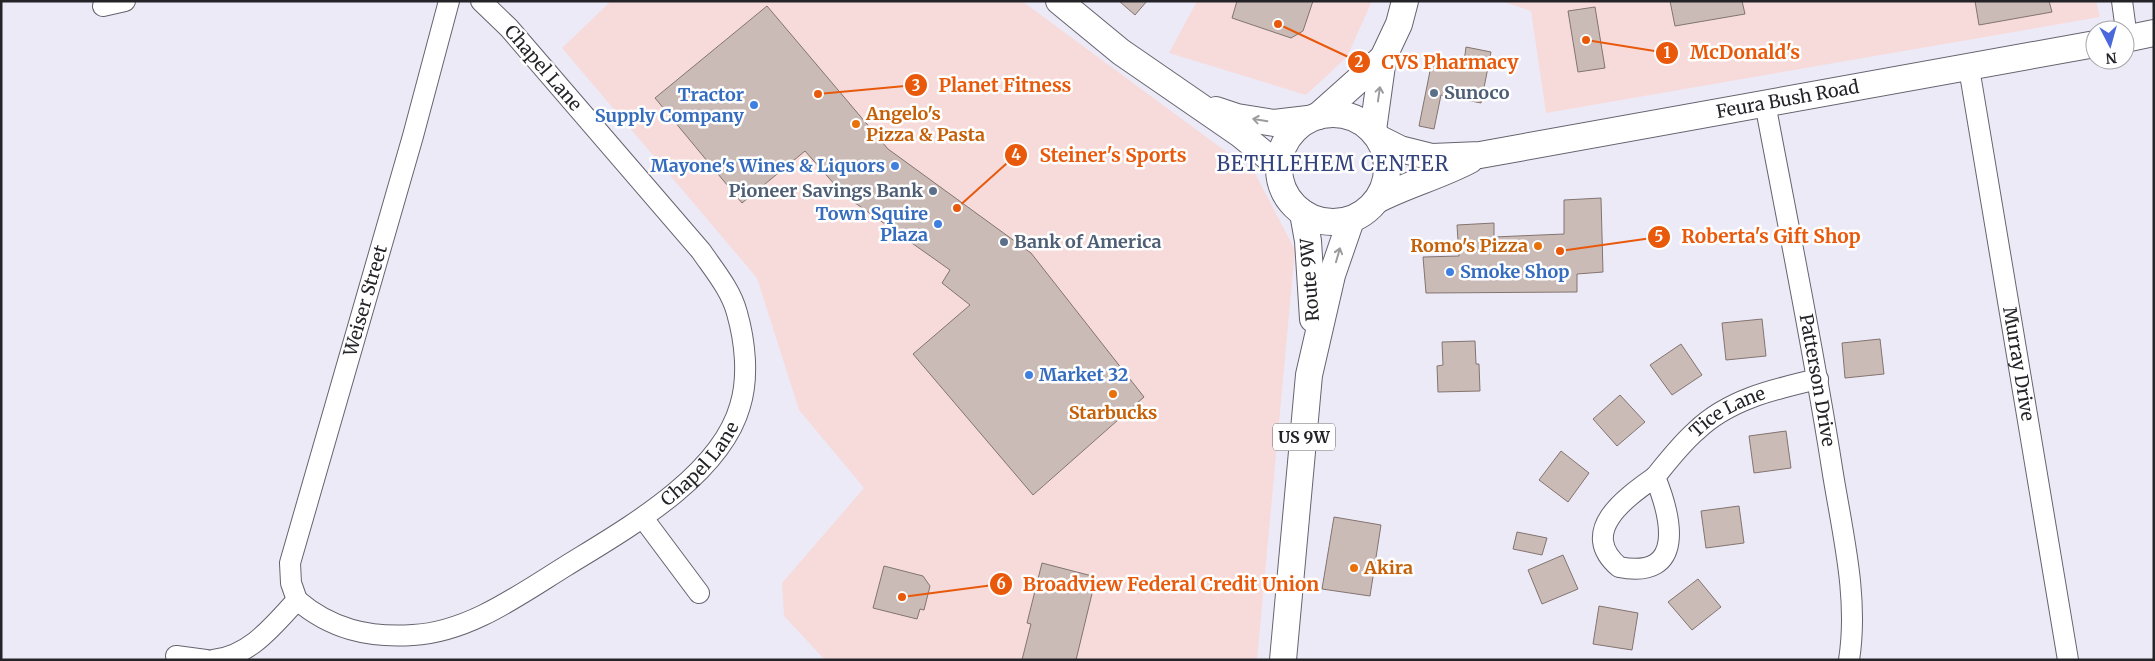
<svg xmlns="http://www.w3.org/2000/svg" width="2155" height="661" viewBox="0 0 2155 661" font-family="Merriweather,serif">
	<rect width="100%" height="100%" fill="#edeaf8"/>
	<path fill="#f6dbda" d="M 611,1 L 1022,1 L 1255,173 L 1295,250 L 1257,660 L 825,660 L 784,616 L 782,583 L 864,488 L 799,410 L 757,278 L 562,48 Z
		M 1197,1 L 1372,1 L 1347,57 L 1306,95 L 1169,53 Z
		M 1501,1 L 2096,1 L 2100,17 L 1546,113 L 1531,11 Z"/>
	<path fill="#cbbbb6" stroke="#827470" d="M 1119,1 L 1147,1 L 1135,15 Z
		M 1237,1 L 1313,1 L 1303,31 L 1291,38 L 1232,18 Z
		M 1670,1 L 1742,1 L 1745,14 L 1675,26 Z
		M 1975,1 L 2049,1 L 2052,12 L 1979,25 Z
		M 767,6 L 888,149 L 1031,253 L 1144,397 L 1033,495 L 913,354 L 970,305 L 942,283 L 950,270 L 844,195 L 805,151 L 742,203 L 655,98 Z
		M 1595,7 L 1605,68 L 1578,72 L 1568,11 Z
		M 1466,47 L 1491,52 L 1481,103 L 1441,95 L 1434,129 L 1419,126 L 1433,56 L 1464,62 Z
		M 1601,198 L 1603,272 L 1577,274 L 1577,292 L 1426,293 L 1423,257 L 1459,256 L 1457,225 L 1494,223 L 1494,237 L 1564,234 L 1564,200 Z
		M 1762,319 L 1766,356 L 1726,360 L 1722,323 Z
		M 1880,339 L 1884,374 L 1845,378 L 1842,343 Z
		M 1475,341 L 1476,364 L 1479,364 L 1480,391 L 1438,392 L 1437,366 L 1443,365 L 1442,342 Z
		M 1681,344 L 1702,375 L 1672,395 L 1650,365 Z
		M 1620,395 L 1645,422 L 1617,446 L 1593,419 Z
		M 1786,431 L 1791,468 L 1754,473 L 1749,436 Z
		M 1561,451 L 1589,473 L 1568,502 L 1539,480 Z
		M 1739,506 L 1744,543 L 1706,548 L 1701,511 Z
		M 1334,517 L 1381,525 L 1370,596 L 1322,589 Z
		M 1517,532 L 1547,538 L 1542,555 L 1513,549 Z
		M 1563,555 L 1578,589 L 1542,604 L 1528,570 Z
		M 1042,563 L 1096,577 L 1076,660 L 1022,660 L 1031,624 L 1027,623 Z
		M 884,566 L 923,576 L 930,586 L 924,610 L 920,609 L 917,619 L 873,608 Z
		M 1698,579 L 1721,607 L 1692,630 L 1668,602 Z
		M 1599,606 L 1638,613 L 1632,650 L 1593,644 Z"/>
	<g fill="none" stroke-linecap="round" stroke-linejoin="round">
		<defs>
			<g id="minor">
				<path d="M 2122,1 L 2127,38"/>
				<path d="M 103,6 L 125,1"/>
				<path id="s1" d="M 1969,68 L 2068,660"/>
				<path id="s2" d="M 1765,103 C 1788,225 1813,346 1832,468 C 1842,532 1859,596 1849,660"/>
				<path d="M 1655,477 C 1671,516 1687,580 1619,567 C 1577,531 1627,497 1655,477 Z"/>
				<path id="s3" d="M 1655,477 C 1668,461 1681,444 1696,431 C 1729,399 1775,389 1818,379"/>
				<path d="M 643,518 L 699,593"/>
				<path id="s4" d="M 297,600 C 331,629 368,638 413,635 C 469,632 519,595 566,566 C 624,530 720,477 740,406 C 749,377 745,341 737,313 C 731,290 714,270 701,251 L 509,28 L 481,1"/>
				<path id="s5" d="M 297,600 L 291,583 L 290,563 L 413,136 L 449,1"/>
				<path d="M 176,656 L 206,660"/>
				<path d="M 213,660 C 250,656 273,626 297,600"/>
			</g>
			<g id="major">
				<path d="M 1059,1 L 1121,52 L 1240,134 L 1279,166"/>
				<path d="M 2125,39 L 2154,33"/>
				<path d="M 1216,110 L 1237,117 L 1274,123 L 1308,119"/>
				<circle cx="1333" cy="168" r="54"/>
				<path d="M 1318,116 L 1383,58"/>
				<path d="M 1373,130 L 1383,58 L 1399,24 L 1405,1"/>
				<path id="s6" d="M 1380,139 L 1400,149 L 1432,157 L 1480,155 L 2095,44"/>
				<path d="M 1377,200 C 1408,184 1440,176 1470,160"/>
				<path d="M 1303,213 L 1308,241 L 1313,319"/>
				<path d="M 1283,660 L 1309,375 L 1332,275 L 1351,220"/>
			</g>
		</defs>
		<use href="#minor" stroke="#66636f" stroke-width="22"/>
		<use href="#major" stroke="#66636f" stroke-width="28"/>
		<use href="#minor" stroke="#fff" stroke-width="20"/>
		<use href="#major" stroke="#fff" stroke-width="26"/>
	</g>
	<defs><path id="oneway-shaft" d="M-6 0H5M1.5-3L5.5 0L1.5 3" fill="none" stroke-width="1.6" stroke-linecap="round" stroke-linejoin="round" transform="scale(1.25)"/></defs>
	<g stroke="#9c9c9e">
		<use href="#oneway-shaft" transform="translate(1379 94) rotate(-82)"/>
		<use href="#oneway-shaft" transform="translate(1260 120) rotate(-171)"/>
		<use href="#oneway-shaft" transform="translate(1338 255) rotate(-74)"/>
	</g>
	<g fill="#5c6f8a" stroke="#fff" stroke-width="2">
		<circle cx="1434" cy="93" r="5"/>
		<circle cx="933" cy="191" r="5"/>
		<circle cx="1004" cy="242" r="5"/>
	</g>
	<g fill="#3f7fe0" stroke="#fff" stroke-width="2">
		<circle cx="754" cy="105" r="5"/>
		<circle cx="895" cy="166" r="5"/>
		<circle cx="938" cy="224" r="5"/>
		<circle cx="1450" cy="272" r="5"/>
		<circle cx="1029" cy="375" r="5"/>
	</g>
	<g fill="#e8710a" stroke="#fff" stroke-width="2">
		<circle cx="856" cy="124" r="5"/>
		<circle cx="1538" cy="246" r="5"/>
		<circle cx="1113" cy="394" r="5"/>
		<circle cx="1354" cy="568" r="5"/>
	</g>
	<g text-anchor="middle" stroke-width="5" stroke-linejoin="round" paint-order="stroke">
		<rect fill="#fff" stroke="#666568" stroke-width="1" x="1273" y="423.5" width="62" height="27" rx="4"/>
		<g font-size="16" font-weight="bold" fill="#242328">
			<text x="1304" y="443">US 9W</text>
		</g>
		<g font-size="18" fill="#242328" stroke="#fff">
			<text transform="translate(543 68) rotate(49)" y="6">Chapel Lane</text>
			<text dy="6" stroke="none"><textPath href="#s6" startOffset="416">Feura Bush Road</textPath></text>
			<text transform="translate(1310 280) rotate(-94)" y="6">Route 9W</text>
			<text dy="6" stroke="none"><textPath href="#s5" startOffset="311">Weiser Street</textPath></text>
			<text dy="6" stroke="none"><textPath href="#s1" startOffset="300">Murray Drive</textPath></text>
			<text dy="6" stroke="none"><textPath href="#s2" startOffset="282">Patterson Drive</textPath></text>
			<text dy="6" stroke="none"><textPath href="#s3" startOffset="99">Tice Lane</textPath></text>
			<text dy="6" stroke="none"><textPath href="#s4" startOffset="464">Chapel Lane</textPath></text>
		</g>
		<g font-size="18" font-weight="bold" fill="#4e5e75" stroke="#fff" text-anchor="start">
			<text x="1444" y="99">Sunoco</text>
			<text x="923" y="197" text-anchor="end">Pioneer Savings Bank</text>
			<text x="1014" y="248">Bank of America</text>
		</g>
		<g font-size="18" font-weight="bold" fill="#366cbe" stroke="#fff" text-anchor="end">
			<text x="744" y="101">Tractor<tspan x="744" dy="21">Supply Company</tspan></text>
			<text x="885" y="172">Mayone's Wines &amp; Liquors</text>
			<text x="928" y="220">Town Squire<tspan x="928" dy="21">Plaza</tspan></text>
			<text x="1460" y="278" text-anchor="start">Smoke Shop</text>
			<text x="1039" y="381" text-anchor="start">Market 32</text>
		</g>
		<g font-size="18" font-weight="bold" fill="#c56008" stroke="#fff" text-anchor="start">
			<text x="866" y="120">Angelo's<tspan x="866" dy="21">Pizza &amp; Pasta</tspan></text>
			<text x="1528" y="252" text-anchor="end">Romo's Pizza</text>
			<text x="1113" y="419" text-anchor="middle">Starbucks</text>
			<text x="1364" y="574">Akira</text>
		</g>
		<g font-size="20" letter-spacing="1" fill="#32437d" stroke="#fff">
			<text x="1333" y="171">BETHLEHEM CENTER</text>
		</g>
	</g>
	<path fill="none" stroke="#e8590c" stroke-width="2" d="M1586 40L1667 53M1278 24L1359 62M818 94L916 85M957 208L1016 155M1560 251L1659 237M902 597L1001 584"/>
	<g fill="#e8590c" stroke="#fff" stroke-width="2">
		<circle cx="1586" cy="40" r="5"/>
		<circle cx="1278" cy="24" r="5"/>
		<circle cx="818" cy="94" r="5"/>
		<circle cx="957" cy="208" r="5"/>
		<circle cx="1560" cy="251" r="5"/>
		<circle cx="902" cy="597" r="5"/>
		<circle cx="1667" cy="53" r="12"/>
		<circle cx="1359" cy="62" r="12"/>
		<circle cx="916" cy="85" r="12"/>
		<circle cx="1016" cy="155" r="12"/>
		<circle cx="1659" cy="237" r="12"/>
		<circle cx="1001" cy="584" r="12"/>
	</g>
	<g font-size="15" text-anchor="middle" font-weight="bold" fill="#fff">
		<text x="1667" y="58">1</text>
		<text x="1359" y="67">2</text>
		<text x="916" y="91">3</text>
		<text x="1016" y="160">4</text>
		<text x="1659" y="242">5</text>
		<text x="1001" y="589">6</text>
	</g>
	<g font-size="19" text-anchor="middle" font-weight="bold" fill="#e8590c" stroke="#fff" stroke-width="5" stroke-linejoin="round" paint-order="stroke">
		<text x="1745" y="59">McDonald's</text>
		<text x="1450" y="69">CVS Pharmacy</text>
		<text x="1005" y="92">Planet Fitness</text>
		<text x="1113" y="162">Steiner's Sports</text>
		<text x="1771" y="243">Roberta's Gift Shop</text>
		<text x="1171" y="591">Broadview Federal Credit Union</text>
	</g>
	<rect width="2155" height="661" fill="none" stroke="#242328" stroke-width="5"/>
	<g transform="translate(2110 45) rotate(174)"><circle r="24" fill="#ffffff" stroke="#a7a7a9"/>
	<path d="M0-4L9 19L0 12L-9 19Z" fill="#4a68dc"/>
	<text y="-8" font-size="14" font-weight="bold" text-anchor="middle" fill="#242328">N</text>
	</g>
</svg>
